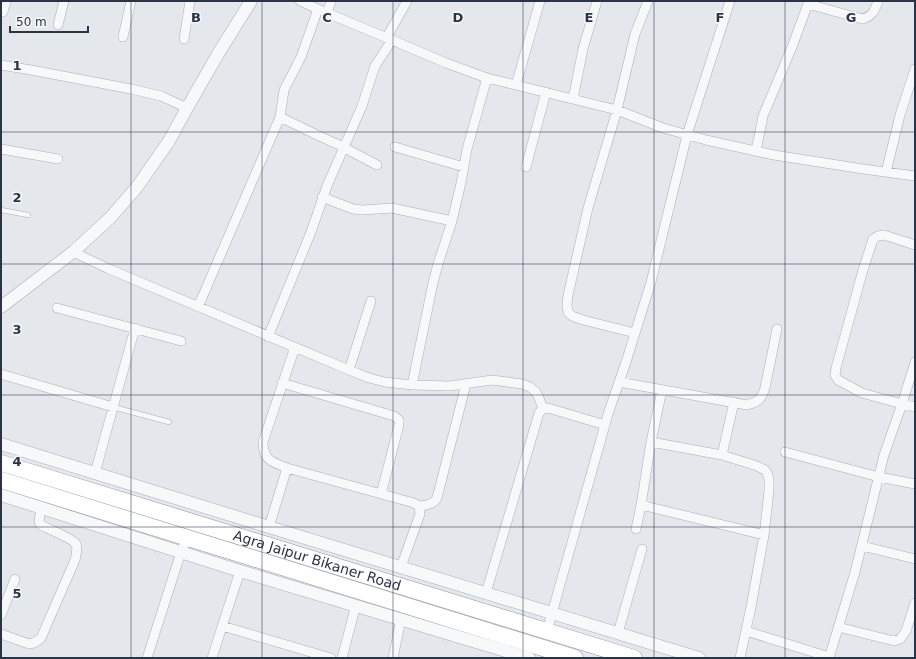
<svg xmlns="http://www.w3.org/2000/svg" width="916" height="659" viewBox="0 0 916 659" font-family="'DejaVu Sans',sans-serif">
	<rect width="100%" height="100%" fill="#e4e7ec"/>
	<g fill="none" stroke-linecap="round" stroke-linejoin="round">
		<defs>
			<path id="service" d="M 1,210 L 28,215
				M 113,407 L 169,422"/>
			<path id="minor" d="M 300,1 L 327,13 L 392,40 L 446,63 L 487,78 L 617,110 L 663,128 L 706,140 L 774,155 L 863,169 L 915,176
				M 808,4 L 862,19 C 872,17 875,10 878,1
				M 318,9 L 301,57 L 284,90 L 280,117 L 317,135 L 339,145 L 377,165
				M 3,12 L 6,1
				M 327,13 L 331,1
				M 58,25 L 64,1
				M 123,37 L 131,1
				M 387,37 L 407,1
				M 184,39 L 190,1
				M 1,65 L 31,70 L 131,89 L 161,96 L 187,108
				M 516,85 L 540,1
				M 573,99 L 583,49 L 597,1
				M 395,147 L 464,167
				M 1,149 L 58,159
				M 756,151 L 763,116 L 792,47 L 809,1
				M 526,167 L 546,92
				M 886,172 L 900,115 L 915,69
				M 322,197 L 353,209 L 362,210 L 392,208 L 452,221
				M 915,245 L 884,235 L 878,236 L 873,239 L 863,270 L 836,368 L 835,375 L 838,380 L 862,393 L 902,404 L 915,362
				M 73,252 L 109,269 L 349,370 L 369,378 L 385,382 L 412,385 L 433,283 L 438,264 L 452,221 L 461,183 L 467,149 L 487,78
				M 198,307 L 280,117
				M 57,308 L 181,341
				M 635,333 L 583,320 L 572,316 L 568,312 L 567,305 L 568,295 L 588,208 L 617,110 L 635,34 L 648,1
				M 268,337 L 311,232 L 327,186 L 362,106 L 375,66 L 392,40
				M 295,347 L 263,442 C 263,460 272,462 287,468 L 414,503 L 419,506 L 420,514 L 401,567
				M 349,370 L 371,301
				M 1,374 L 113,407
				M 619,382 L 747,405 C 759,402 761,399 765,388 L 777,329
				M 282,383 L 394,416 L 399,420 L 399,425 L 381,494
				M 412,385 L 450,386 L 492,380 L 522,384 L 530,387 L 536,392 L 539,398 L 543,409
				M 651,442 L 722,455 L 757,466 L 765,470 L 768,475 L 769,480 L 769,491 L 764,535 L 751,607 L 740,658
				M 785,452 L 879,477 L 915,484
				M 722,455 L 734,402
				M 95,473 L 135,328
				M 641,505 L 764,535
				M 419,506 C 427,505 433,505 437,498 L 466,384
				M 269,527 L 287,468
				M 636,529 L 641,505 L 651,442 L 662,390
				M 862,546 L 915,559
				M 486,593 L 539,413 L 543,409 L 548,408 L 605,425
				M 1,615 L 15,579
				M 222,626 L 331,658
				M 838,627 L 894,641 L 900,639 L 906,631 L 915,603
				M 547,631 L 608,414 L 626,362 L 651,282 L 687,135 L 730,1
				M 746,631 L 829,657
				M 618,633 L 642,549
				M 1,634 L 29,644 L 34,643 L 41,638 L 75,560 C 76,555 78,549 76,544 C 72,538 48,529 41,525 L 39,522 L 41,507
				M 147,658 L 181,552 L 187,538
				M 212,658 L 240,571
				M 342,658 L 356,605
				M 393,658 L 401,619
				M 829,658 L 855,572 L 884,455 L 902,404 L 915,407"/>
			<path id="tertiary" d="M 1,307 L 73,252 L 110,218 L 137,187 L 169,141 L 187,108 L 218,54 L 251,1
				M 1,444 L 269,527 L 699,658
				M 1,495 L 240,571 L 529,658"/>
			<g id="trunk">
				<path id="s1" d="M 1,463 L 634,658"/>
				<path d="M 1,480 L 575,658"/>
			</g>
		</defs>
		<use href="#service" stroke="#a9aeb7" stroke-width="5.5"/>
		<use href="#minor" stroke="#a9aeb7" stroke-width="10"/>
		<use href="#tertiary" stroke="#a9aeb7" stroke-width="13"/>
		<use href="#trunk" stroke="#8b94a3" stroke-width="17"/>
		<use href="#service" stroke="#f7f8fa" stroke-width="4.5"/>
		<use href="#minor" stroke="#f7f8fa" stroke-width="9"/>
		<use href="#tertiary" stroke="#f7f8fa" stroke-width="12"/>
		<use href="#trunk" stroke="#fff" stroke-width="16"/>
	</g>
	<path fill="none" stroke="#2b3445" stroke-width="1" stroke-opacity="0.55" d="M 131,1 L 131,658M 262,1 L 262,658M 393,1 L 393,658M 523,1 L 523,658M 654,1 L 654,658M 785,1 L 785,658M 1,132 L 915,132M 1,264 L 915,264M 1,395 L 915,395M 1,527 L 915,527"/>
	<g text-anchor="middle" stroke-width="3" stroke-linejoin="round" paint-order="stroke">
		<g font-size="14" fill="#2b3445" stroke="#f4f6f9">
			<text dy="5" stroke="none"><textPath href="#s1" startOffset="331">Agra Jaipur Bikaner Road</textPath></text>
		</g>
	</g>
	<g font-size="13" text-anchor="middle" font-weight="bold" fill="#2b3445" stroke="#f4f6f9" stroke-width="3" stroke-linejoin="round" paint-order="stroke">
		<text x="196" y="22">B</text>
		<text x="327" y="22">C</text>
		<text x="458" y="22">D</text>
		<text x="589" y="22">E</text>
		<text x="720" y="22">F</text>
		<text x="851" y="22">G</text>
		<text x="17" y="70">1</text>
		<text x="17" y="202">2</text>
		<text x="17" y="334">3</text>
		<text x="17" y="466">4</text>
		<text x="17" y="598">5</text>
	</g>
	<rect width="916" height="659" fill="none" stroke="#2b3445" stroke-width="4"/>
	<path d="M10 26v6h78v-6" fill="none" stroke="#2b3445" stroke-width="2"/>
	<text x="16" y="26" font-size="12" fill="#2b3445" stroke="#f4f6f9" stroke-width="3" paint-order="stroke">50 m</text>
</svg>
